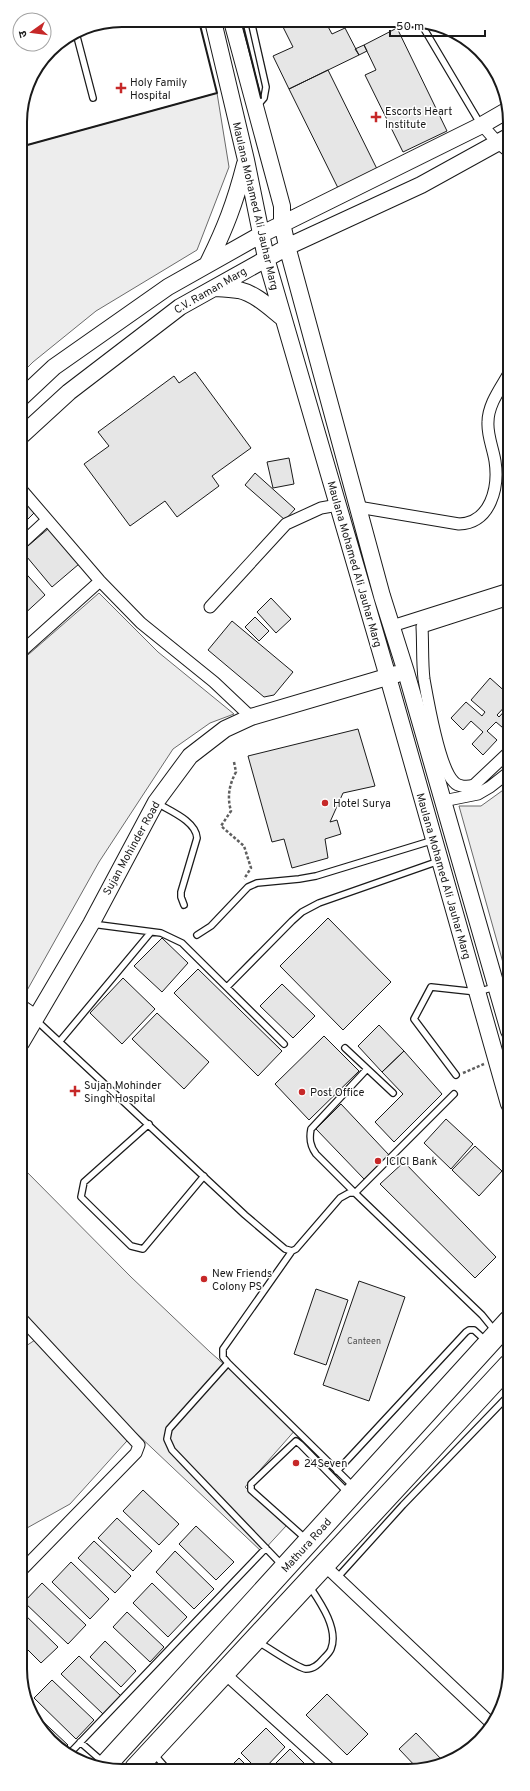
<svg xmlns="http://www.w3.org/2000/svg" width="530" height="1791" viewBox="0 0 530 1791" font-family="Overpass,'Noto Sans Devanagari',sans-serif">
	<rect width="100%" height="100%" fill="#fff"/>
	<path fill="#ededed" stroke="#6a6a6a" d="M 217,93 L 229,167 L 197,250 L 96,311 L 33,362 L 20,375 L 20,147 Z
		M 99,593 L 158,652 L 234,714 L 210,723 L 173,749 L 99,862 L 25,994 L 21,991 L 21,661 Z
		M 506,788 L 509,790 L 509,984 L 459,806 L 481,806 Z
		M 21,1166 L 131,1277 L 210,1352 L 297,1428 L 245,1487 L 286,1526 L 262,1552 L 135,1432 L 70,1504 L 27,1528 L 22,1523 L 22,1353 L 26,1346 L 38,1338 L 22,1322 Z"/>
	<path fill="#e6e6e6" stroke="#1a1a1a" d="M 280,21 L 325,21 L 332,34 L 345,28 L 359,55 L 289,89 L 273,56 L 293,47 Z
		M 397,28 L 447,131 L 403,152 L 365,75 L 376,70 L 364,45 Z
		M 364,45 L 367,51 L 359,55 L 355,49 Z
		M 328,70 L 378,171 L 339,190 L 289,89 Z
		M 195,372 L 251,448 L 212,476 L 219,486 L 177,517 L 165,501 L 130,526 L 84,464 L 109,446 L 98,432 L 174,376 L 179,383 Z
		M 289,458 L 294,484 L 273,488 L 267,462 Z
		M 255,473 L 295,509 L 285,520 L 245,485 Z
		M 21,491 L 38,509 L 24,523 L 21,520 Z
		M 49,528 L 79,564 L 52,587 L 22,551 Z
		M 21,568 L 45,595 L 21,617 Z
		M 271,598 L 291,619 L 276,633 L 257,612 Z
		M 255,617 L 269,631 L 259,641 L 245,627 Z
		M 232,621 L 293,672 L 274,695 L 264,697 L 208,650 Z
		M 490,678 L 509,695 L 509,702 L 497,715 L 499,717 L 509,706 L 509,733 L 496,722 L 487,731 L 497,740 L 483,755 L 472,744 L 483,732 L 471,721 L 463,730 L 451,718 L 466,702 L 482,716 L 485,712 L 471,700 Z
		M 358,729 L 375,786 L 343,793 L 330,822 L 337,820 L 341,834 L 325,839 L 328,858 L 292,868 L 284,839 L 272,842 L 248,756 Z
		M 328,918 L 391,982 L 343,1030 L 280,966 Z
		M 162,938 L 188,963 L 162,992 L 134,966 Z
		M 198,969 L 282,1051 L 258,1076 L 174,993 Z
		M 123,978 L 155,1009 L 122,1044 L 90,1013 Z
		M 282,984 L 315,1016 L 293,1038 L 260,1006 Z
		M 157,1013 L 209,1062 L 184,1089 L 132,1039 Z
		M 379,1025 L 404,1051 L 382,1072 L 358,1046 Z
		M 324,1036 L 359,1071 L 309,1120 L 275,1084 Z
		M 404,1051 L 442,1094 L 394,1142 L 375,1122 L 403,1094 L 382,1072 Z
		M 341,1104 L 389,1155 L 364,1179 L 316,1129 Z
		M 446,1119 L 473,1144 L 451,1169 L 424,1143 Z
		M 475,1146 L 502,1171 L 479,1196 L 452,1170 Z
		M 404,1162 L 496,1257 L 475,1278 L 380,1184 Z
		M 359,1281 L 405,1297 L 369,1401 L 323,1385 Z
		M 316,1289 L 348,1300 L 326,1365 L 294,1354 Z
		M 143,1490 L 179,1524 L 159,1545 L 123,1511 Z
		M 117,1518 L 152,1551 L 133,1571 L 98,1538 Z
		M 196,1526 L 234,1562 L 216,1580 L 179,1544 Z
		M 94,1541 L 131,1576 L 115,1593 L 78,1558 Z
		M 175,1551 L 214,1589 L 194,1609 L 156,1572 Z
		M 71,1562 L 109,1599 L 90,1619 L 52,1582 Z
		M 42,1583 L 86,1625 L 68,1644 L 24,1602 Z
		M 152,1583 L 187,1617 L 168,1637 L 133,1603 Z
		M 22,1612 L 58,1647 L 41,1663 L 22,1644 Z
		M 127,1612 L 164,1647 L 150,1662 L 113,1627 Z
		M 105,1641 L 136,1671 L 121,1687 L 90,1657 Z
		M 79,1656 L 121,1696 L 103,1714 L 61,1674 Z
		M 52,1680 L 94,1720 L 76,1739 L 34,1698 Z
		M 327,1694 L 368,1734 L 347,1755 L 306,1715 Z
		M 35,1714 L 68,1745 L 64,1749 L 50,1741 Z
		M 266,1728 L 285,1747 L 264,1769 L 257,1769 L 241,1753 Z
		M 416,1733 L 443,1761 L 440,1764 L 428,1769 L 418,1769 L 399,1749 Z
		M 290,1749 L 309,1768 L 270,1769 Z
		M 239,1758 L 250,1769 L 228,1769 Z"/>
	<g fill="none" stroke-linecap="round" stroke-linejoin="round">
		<defs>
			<path id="lane" d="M 251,21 L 266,87 L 264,98 L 257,106
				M 348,21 L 358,22
				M 420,22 L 481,125
				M 76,33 L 93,98
				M 157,803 C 170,811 196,821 197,838 L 181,892 L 181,897 L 184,905
				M 92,924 L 161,933 L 182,943 L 284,1044
				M 197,935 L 211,926 L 248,887 L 257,883 L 299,879 L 316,876 L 434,840
				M 227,987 L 292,921 L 302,912 L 319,903 L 439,861
				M 37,1021 L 245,1215 L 285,1249 L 292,1251 L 296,1249 L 340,1198 L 349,1193 L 355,1193 L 482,1315 L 495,1331
				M 60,1041 L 151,932
				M 345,1048 L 393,1093
				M 367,1069 L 311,1129 C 309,1139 310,1146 316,1154 L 355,1193 L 454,1094
				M 456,1075 L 414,1019 L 431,987 L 477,992 L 495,987
				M 149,1124 L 84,1182 L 81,1197 L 131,1246 L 143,1249 L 204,1176
				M 292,1251 L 223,1349 L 223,1357 L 228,1363 L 353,1486
				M 228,1363 L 169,1429 L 167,1439 L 172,1450 L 282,1565
				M 337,1471 L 466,1332 L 469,1330 L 474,1330 L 486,1341
				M 306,1539 L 251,1490 L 251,1484 L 296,1441 L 301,1445 L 348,1493
				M 337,1578 L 403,1505 L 509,1395
				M 258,1642 C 268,1647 297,1668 306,1669 C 314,1669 319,1664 324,1658 C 326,1656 330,1652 331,1649 C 339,1629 320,1602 310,1587
				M 80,1742 L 103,1762
				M 71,1752 L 266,1548
				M 154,1754 L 167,1769"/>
			<path id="street" d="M 482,125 L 498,143 L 508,151
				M 21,489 L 100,581 L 141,623 L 214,682 L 251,717
				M 358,507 L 459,524 C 491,523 499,487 495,461 C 493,448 487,435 488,422 C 488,405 500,389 508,375
				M 21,544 L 47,520
				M 509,599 L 422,627 C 423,644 422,662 424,679 C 428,701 439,768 454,782 C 458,787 468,787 474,785 L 509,752
				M 210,607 L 286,524 L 321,508 L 338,505
				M 392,626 L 509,589
				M 21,652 L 100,581
				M 443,801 L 478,794 L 490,787 L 509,772
				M 21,1005 L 37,1016
				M 22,1319 L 139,1445 L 136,1453 L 22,1570
				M 324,1565 L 492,1724
				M 223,1672 L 330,1769"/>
			<path id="secondary" d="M 213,21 L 246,160 L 266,258 L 388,677 L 509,1104
				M 232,21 L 282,206 L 282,223 L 287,246 L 382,596 L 406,672 L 509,1031
				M 207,265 C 225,229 235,203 245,164
				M 214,288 C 222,288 230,289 239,290 C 256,294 270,308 283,318
				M 21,398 L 54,367 L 168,287 L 262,234 L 482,125 L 508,110
				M 21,436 L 69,392 L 180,307 L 291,245 L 421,185 L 508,137
				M 21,1043 L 91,924 L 156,802 L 190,756 L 225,729 L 251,717 L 397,674"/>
			<path id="highway" d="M 102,1769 L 509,1321
				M 135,1769 L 509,1365"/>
		</defs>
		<use href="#lane" stroke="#1a1a1a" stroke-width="8"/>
		<use href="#street" stroke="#1a1a1a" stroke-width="13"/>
		<use href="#secondary" stroke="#1a1a1a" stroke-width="18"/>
		<use href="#highway" stroke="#1a1a1a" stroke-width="23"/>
		<path stroke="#5f5f5f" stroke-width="2.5" stroke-dasharray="3 2" stroke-linecap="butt" d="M 234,762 L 236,772 C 229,785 227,797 231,811 L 221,826 L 244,846 L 251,868 L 244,879
			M 463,1073 L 484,1064"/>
		<use href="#lane" stroke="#fff" stroke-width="5.5"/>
		<use href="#street" stroke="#fff" stroke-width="11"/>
		<use href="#secondary" stroke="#fff" stroke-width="16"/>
		<use href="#highway" stroke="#fff" stroke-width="21"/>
		<path stroke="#1a1a1a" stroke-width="2" d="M 242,21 L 261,98
			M 20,147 L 217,93 L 199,21"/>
	</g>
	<g fill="#c62828" stroke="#fff" stroke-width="1.5">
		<path d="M119 82h4v4h4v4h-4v4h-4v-4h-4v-4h4z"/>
		<path d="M374 111h4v4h4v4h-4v4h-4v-4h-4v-4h4z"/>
		<circle cx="325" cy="803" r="4"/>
		<path d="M73 1085h4v4h4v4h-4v4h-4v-4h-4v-4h4z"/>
		<circle cx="302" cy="1092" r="4"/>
		<circle cx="378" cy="1161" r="4"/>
		<circle cx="204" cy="1279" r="4"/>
		<circle cx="296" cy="1463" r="4"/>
	</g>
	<g text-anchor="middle" stroke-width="3" stroke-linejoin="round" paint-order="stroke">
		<g font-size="9" fill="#4d4d4d">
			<text x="364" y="1344">Canteen</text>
		</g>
		<g font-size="11" fill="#1a1a1a" stroke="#fff" text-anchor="start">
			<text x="130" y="86">Holy Family<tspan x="130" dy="13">Hospital</tspan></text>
			<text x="385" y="115">Escorts Heart<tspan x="385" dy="13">Institute</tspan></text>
			<text x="333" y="807">Hotel Surya</text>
			<text x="84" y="1089">Sujan Mohinder<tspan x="84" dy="13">Singh Hospital</tspan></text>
			<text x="310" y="1096">Post Office</text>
			<text x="386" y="1165">ICICI Bank</text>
			<text x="212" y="1277">New Friends<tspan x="212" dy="13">Colony PS</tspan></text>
			<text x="304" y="1467">24Seven</text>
		</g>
		<g font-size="11" fill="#1a1a1a" stroke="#fff">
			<text transform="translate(256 206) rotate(77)" y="4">Maulana Mohamed Ali Jauhar Marg</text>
			<text transform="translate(210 290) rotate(-30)" y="4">C.V. Raman Marg</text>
			<text transform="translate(355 564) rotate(74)" y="4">Maulana Mohamed Ali Jauhar Marg</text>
			<text transform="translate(131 848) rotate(-61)" y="4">Sujan Mohinder Road</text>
			<text transform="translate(444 876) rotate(74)" y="4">Maulana Mohamed Ali Jauhar Marg</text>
			<text transform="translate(306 1545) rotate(-48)" y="4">Mathura Road</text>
		</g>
	</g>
	<path d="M0 0H530V1791H0ZM122 27H408A95 95 0 0 1 503 122V1669A95 95 0 0 1 408 1764H122A95 95 0 0 1 27 1669V122A95 95 0 0 1 122 27Z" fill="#fff" fill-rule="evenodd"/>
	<path fill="none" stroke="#1a1a1a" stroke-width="2" d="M122 27H408A95 95 0 0 1 503 122V1669A95 95 0 0 1 408 1764H122A95 95 0 0 1 27 1669V122A95 95 0 0 1 122 27Z"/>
	<g transform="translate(32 32) rotate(256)"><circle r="19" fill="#ffffff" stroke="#a3a3a3"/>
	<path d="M0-3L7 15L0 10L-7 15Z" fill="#c62828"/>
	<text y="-6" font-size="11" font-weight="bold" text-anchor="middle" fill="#1a1a1a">उ</text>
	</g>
	<path d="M390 30v6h95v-6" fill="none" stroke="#1a1a1a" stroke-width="2"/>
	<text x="396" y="30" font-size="12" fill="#1a1a1a" stroke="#ffffff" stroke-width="3" paint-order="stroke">50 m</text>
</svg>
